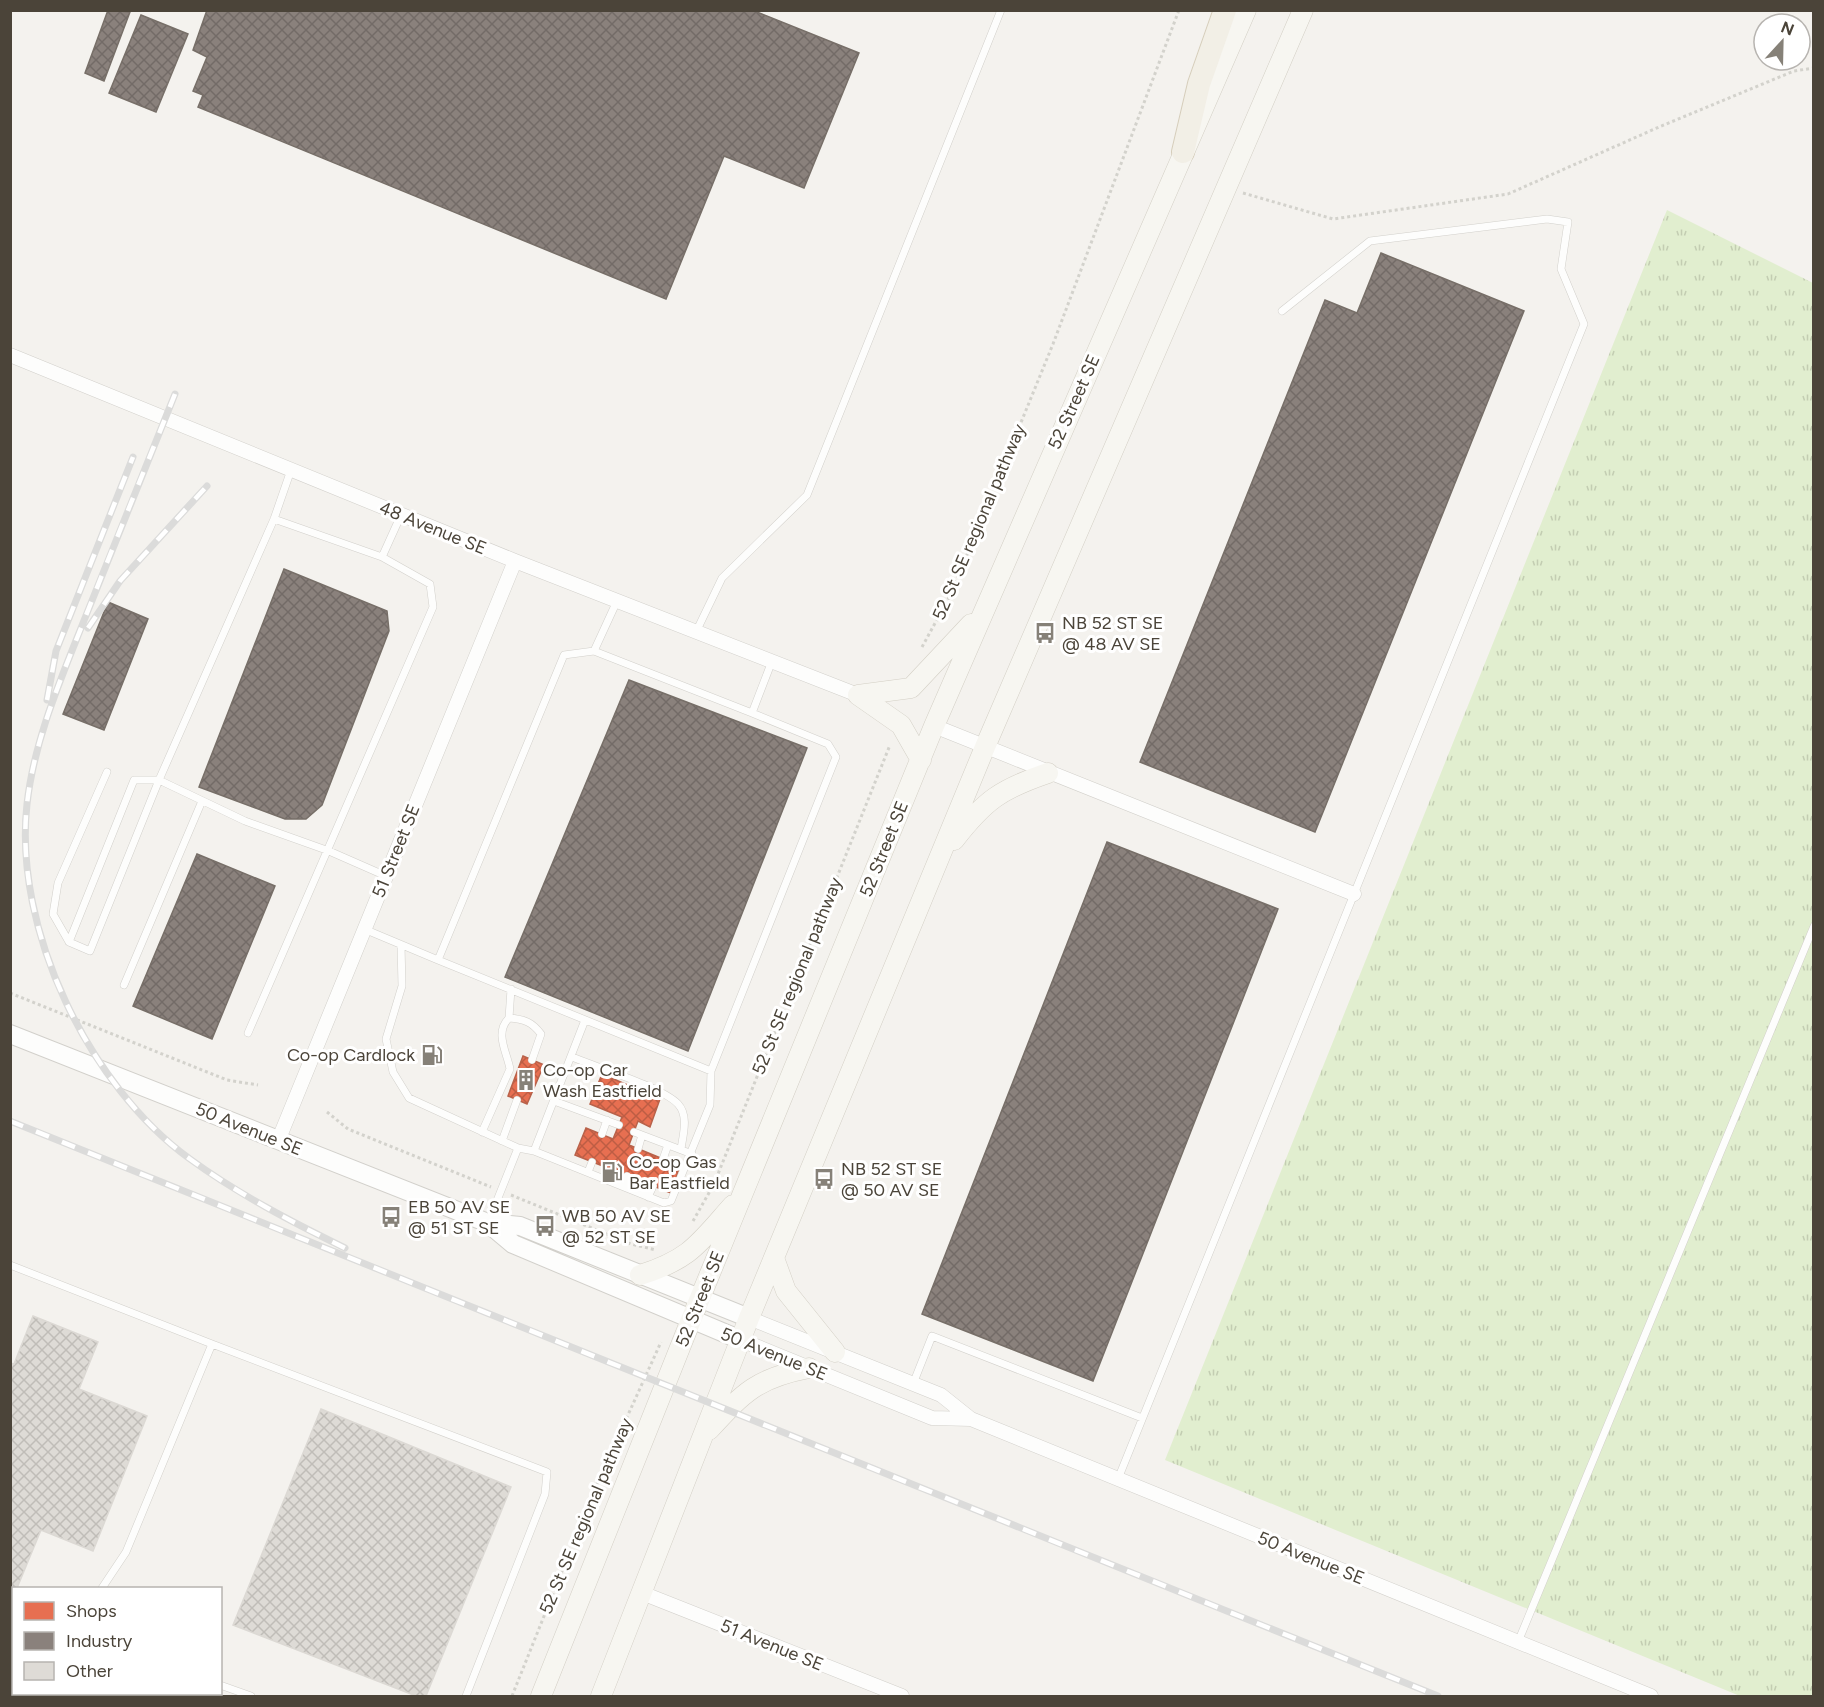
<svg xmlns="http://www.w3.org/2000/svg" width="1824" height="1707" viewBox="0 0 1824 1707" font-family="Figtree,sans-serif">
	<defs>
		<pattern id="grass-tufts" width="24" height="20" patternUnits="userSpaceOnUse" patternTransform="scale(1.5)"><rect width="24" height="20" fill="#e1eecf"/><path d="M3 7l-1-3M5 7V3M7 7l1-3M15 17l-1-3M17 17v-4M19 17l1-3" fill="none" stroke="#c3cdb2"/></pattern>
		<pattern id="shops-cross-hatch" width="8" height="8" patternUnits="userSpaceOnUse" patternTransform="scale(1.5)"><rect width="8" height="8" fill="#e76f51"/><path d="M0 0l8 8M0 8l8-8" fill="none" stroke="#bd5d44"/></pattern>
		<pattern id="industry-cross-hatch" width="8" height="8" patternUnits="userSpaceOnUse" patternTransform="scale(1.5)"><rect width="8" height="8" fill="#8a817c"/><path d="M0 0l8 8M0 8l8-8" fill="none" stroke="#736b67"/></pattern>
		<pattern id="building-cross-hatch" width="8" height="8" patternUnits="userSpaceOnUse" patternTransform="scale(1.5)"><rect width="8" height="8" fill="#dedbd6"/><path d="M0 0l8 8M0 8l8-8" fill="none" stroke="#c0bdb8"/></pattern>
	</defs>
	<rect width="100%" height="100%" fill="#f4f2ee"/>
	<path fill="url(#grass-tufts)" d="M 1667,210 L 1813,283 L 1813,1696 L 1740,1696 L 1165,1460 Z"/>
	<path fill="url(#shops-cross-hatch)" stroke="#b8624a" stroke-width="1.5" d="M 523,1056 L 544,1065 L 527,1104 L 508,1096 Z
		M 602,1074 L 660,1099 L 650,1127 L 638,1121 L 629,1145 L 680,1166 L 671,1193 L 575,1155 L 586,1128 L 613,1139 L 622,1117 L 590,1104 Z"/>
	<path fill="url(#industry-cross-hatch)" stroke="#776f68" stroke-width="1.5" d="M 108,10 L 130,12 L 104,81 L 85,73 Z
		M 207,10 L 752,10 L 859,53 L 804,188 L 724,156 L 666,299 L 198,107 L 203,95 L 193,91 L 207,57 L 193,50 Z
		M 141,15 L 188,34 L 156,112 L 109,93 Z
		M 1381,253 L 1524,311 L 1315,832 L 1140,762 L 1325,300 L 1357,313 Z
		M 284,569 L 387,611 L 389,631 L 322,805 L 306,819 L 285,819 L 199,787 Z
		M 108,602 L 148,619 L 104,730 L 63,714 Z
		M 629,680 L 807,748 L 688,1051 L 505,977 Z
		M 1107,842 L 1278,909 L 1093,1381 L 922,1314 Z
		M 197,854 L 275,886 L 212,1039 L 133,1006 Z"/>
	<path fill="url(#building-cross-hatch)" stroke="#dcd9d4" stroke-width="1.5" d="M 33,1316 L 98,1342 L 79,1389 L 147,1416 L 93,1551 L 41,1530 L 17,1588 L 14,1588 L 10,1605 L 10,1363 L 14,1364 Z
		M 321,1409 L 511,1487 L 426,1696 L 416,1696 L 233,1625 Z"/>
	<g fill="none" stroke-linecap="round" stroke-linejoin="round">
		<defs>
			<path id="service" d="M 291,470 L 274,519 L 159,780 L 245,821 L 329,851 L 386,876
				M 382,557 L 401,515
				M 617,601 L 594,651 L 752,713 L 772,661
				M 696,632 L 722,578 L 807,495 L 1001,10
				M 594,651 L 564,655 L 438,960 L 711,1071 L 836,757 L 828,744 L 752,713
				M 134,780 L 159,780 L 90,951 L 69,942 Z
				M 364,929 L 438,960
				M 69,942 L 53,914 L 58,883 L 107,772
				M 401,945 L 402,986 L 386,1039 L 393,1072 L 409,1098 L 518,1148
				M 124,985 L 202,801
				M 509,1018 L 511,989
				M 248,1033 L 433,607 L 430,584 L 382,557 L 274,519
				M 572,1057 C 596,1067 662,1087 678,1104 C 689,1116 683,1135 681,1149
				M 554,1101 L 619,1125
				M 482,1132 L 510,1069 C 507,1052 494,1033 509,1018 C 524,1019 532,1022 541,1034 L 532,1060
				M 634,1132 L 692,1154
				M 602,1134 L 607,1120
				M 502,1141 L 517,1100
				M 638,1149 L 642,1135
				M 534,1151 L 664,1203 L 671,1201 L 710,1105 L 711,1071
				M 663,1159 L 668,1145
				M 588,1172 L 592,1162
				M 624,1187 L 627,1176
				M 648,1197 L 653,1186
				M 488,1223 L 518,1148 L 534,1151 L 585,1020
				M 10,1265 L 212,1344 L 126,1552 L 102,1588
				M 212,1344 L 547,1472 L 545,1494 L 466,1696
				M 913,1384 L 932,1336 L 1142,1418
				M 1118,1479 L 1584,324 L 1561,269 L 1568,222 L 1547,219 L 1370,241 L 1282,311
				M 1518,1642 L 1814,926
				M 220,1685 L 251,1696
				M 46,1696 L 47,1694"/>
			<path id="minor" d="M 10,355 L 515,561 L 858,695
				M 934,726 L 1354,894
				M 278,1141 L 515,561
				M 749,1318 L 941,1395 L 971,1419 L 1651,1696
				M 741,1340 L 932,1418 L 971,1419
				M 642,1593 L 902,1696"/>
			<path id="tertiary" d="M 10,1034 L 488,1223 L 520,1226 L 749,1318
				M 488,1223 L 513,1244 L 741,1340"/>
			<path id="secondary" d="M 858,695 L 911,688 L 971,624
				M 858,695 L 901,725 L 921,760
				M 954,840 C 985,800 1001,789 1048,773
				M 774,1258 L 786,1291 L 835,1352
				M 640,1275 C 691,1259 699,1243 733,1205
				M 709,1430 C 744,1392 757,1378 809,1368
				M 541,1696 L 691,1320 L 934,726 L 1246,10
				M 601,1696 L 749,1318 L 985,747 L 1303,10"/>
			<path id="primary" d="M 1183,152 L 1199,84 L 1225,10"/>
		</defs>
		<use href="#service" stroke="#d2d0cb" stroke-width="8"/>
		<use href="#minor" stroke="#d2d0cb" stroke-width="15"/>
		<use href="#tertiary" stroke="#d2d0cb" stroke-width="20"/>
		<use href="#secondary" stroke="#d3cfc5" stroke-width="21"/>
		<use href="#primary" stroke="#d6cebb" stroke-width="24"/>
		<path stroke="#d3d2cc" stroke-width="3" stroke-dasharray="3 3" stroke-linecap="butt" d="M 1243,193 L 1333,219 L 1508,194 L 1659,127 L 1794,71 L 1814,68
			M 922,647 L 951,594 L 1053,344 L 1179,10
			M 10,993 L 227,1080 L 258,1085
			M 327,1112 L 348,1129 L 491,1187
			M 511,1195 L 631,1244 L 656,1250
			M 693,1221 L 714,1184 L 890,745
			M 512,1696 L 599,1479 L 661,1342"/>
		<use href="#service" stroke="#fdfdfc" stroke-width="7"/>
		<use href="#minor" stroke="#fdfdfc" stroke-width="14"/>
		<use href="#tertiary" stroke="#fdfdfc" stroke-width="18"/>
		<use href="#secondary" stroke="#f7f6f1" stroke-width="20"/>
		<use href="#primary" stroke="#f2efe6" stroke-width="22"/>
		<defs>
			<path id="rail" d="M 175,394 C 144,471 113,547 83,623 C 60,681 34,741 27,804 C 13,929 89,1086 190,1159 C 238,1194 292,1222 345,1248
				M 88,628 L 120,581 L 207,486
				M 47,700 L 56,651 L 133,457
				M 10,1121 L 1438,1696"/>
		</defs>
		<use href="#rail" stroke="#dbdbda" stroke-width="7"/>
		<use href="#rail" stroke="#fff" stroke-width="4.5" stroke-dasharray="14" stroke-linecap="butt"/>
	</g>
	<defs>
		<symbol id="bus-bare" viewBox="-9 -9 18 18"><path d="M-5-6H5V4H4V6H2V4H-2V6H-4V4H-5ZM-3.5-4V0h7V-4ZM-3.5 1.2v1.5H-2V1.2ZM2 1.2v1.5H3.5V1.2Z" fill="#868178" stroke="#fff" stroke-width="2.5" paint-order="stroke"/></symbol>
		<symbol id="fuel-bare" viewBox="-9 -9 18 18"><path d="M-5.5-6h7V0h2V4h1.3V-2.5L3-4.5l.8-.8L6-3V5H2.5V1h-1V6h-7ZM-4.2-4.7v3.2H.2V-4.7Z" fill="#868178" stroke="#fff" stroke-width="2.5" paint-order="stroke"/></symbol>
		<symbol id="building-bare" viewBox="-9 -9 18 18"><path d="M-4-6H4V6H1V3H-1V6H-4ZM-2.5-4.3h1.7v1.8h-1.7ZM.8-4.3h1.7v1.8H.8ZM-2.5-1h1.7V.8h-1.7ZM.8-1h1.7V.8H.8Z" fill="#868178" stroke="#fff" stroke-width="2.5" paint-order="stroke"/></symbol>
	</defs>
	<g fill-rule="evenodd">
		<use href="#bus-bare" x="1030" y="618" width="30" height="30"/>
		<use href="#fuel-bare" x="417" y="1040" width="30" height="30"/>
		<use href="#building-bare" x="511" y="1065" width="30" height="30"/>
		<use href="#fuel-bare" x="597" y="1157" width="30" height="30"/>
		<use href="#bus-bare" x="809" y="1164" width="30" height="30"/>
		<use href="#bus-bare" x="376" y="1202" width="30" height="30"/>
		<use href="#bus-bare" x="530" y="1211" width="30" height="30"/>
	</g>
	<g text-anchor="middle" stroke-width="6" stroke-linejoin="round" paint-order="stroke">
		<g font-size="18" fill="#4b4439" stroke="#fff">
			<text transform="translate(1074 402) rotate(-66)" y="6">52 Street SE</text>
			<text transform="translate(979 522) rotate(-67)" y="6">52 St SE regional pathway</text>
			<text transform="translate(433 528) rotate(22)" y="6">48 Avenue SE</text>
			<text transform="translate(884 849) rotate(-68)" y="6">52 Street SE</text>
			<text transform="translate(396 851) rotate(-68)" y="6">51 Street SE</text>
			<text transform="translate(797 976) rotate(-68)" y="6">52 St SE regional pathway</text>
			<text transform="translate(249 1129) rotate(22)" y="6">50 Avenue SE</text>
			<text transform="translate(700 1299) rotate(-68)" y="6">52 Street SE</text>
			<text transform="translate(774 1354) rotate(22)" y="6">50 Avenue SE</text>
			<text transform="translate(586 1516) rotate(-67)" y="6">52 St SE regional pathway</text>
			<text transform="translate(1311 1558) rotate(22)" y="6">50 Avenue SE</text>
			<text transform="translate(772 1645) rotate(22)" y="6">51 Avenue SE</text>
		</g>
		<g font-size="18" fill="#4b4439" stroke="#fff" text-anchor="start">
			<text x="1062" y="629">NB 52 ST SE<tspan x="1062" dy="21">@ 48 AV SE</tspan></text>
			<text x="415" y="1061" text-anchor="end">Co-op Cardlock</text>
			<text x="543" y="1076">Co-op Car<tspan x="543" dy="21">Wash Eastfield</tspan></text>
			<text x="629" y="1168">Co-op Gas<tspan x="629" dy="21">Bar Eastfield</tspan></text>
			<text x="841" y="1175">NB 52 ST SE<tspan x="841" dy="21">@ 50 AV SE</tspan></text>
			<text x="408" y="1213">EB 50 AV SE<tspan x="408" dy="21">@ 51 ST SE</tspan></text>
			<text x="562" y="1222">WB 50 AV SE<tspan x="562" dy="21">@ 52 ST SE</tspan></text>
		</g>
	</g>
	<rect width="1824" height="1707" fill="none" stroke="#4b4439" stroke-width="24"/>
	<rect x="12" y="1587" width="210" height="108" fill="#ffffff" stroke="#b7b4b0" stroke-width="1.5"/>
	<rect x="24" y="1602" width="30" height="18" fill="#e76f51" stroke="#b7b4b0" stroke-width="1.5"/>
	<text x="66" y="1617" font-size="18" fill="#4b4439">Shops</text>
	<rect x="24" y="1632" width="30" height="18" fill="#8a817c" stroke="#b7b4b0" stroke-width="1.5"/>
	<text x="66" y="1647" font-size="18" fill="#4b4439">Industry</text>
	<rect x="24" y="1662" width="30" height="18" fill="#dedbd6" stroke="#b7b4b0" stroke-width="1.5"/>
	<text x="66" y="1677" font-size="18" fill="#4b4439">Other</text>
	<g transform="translate(1782 42) rotate(22)"><circle r="28" fill="#ffffff" stroke="#b7b4b0" stroke-width="1.5"/>
	<path d="M0-4.5L10 22L0 15L-10 22Z" fill="#868178"/>
	<text y="-9" font-size="16" font-weight="bold" text-anchor="middle" fill="#4b4439">N</text>
	</g>
</svg>
